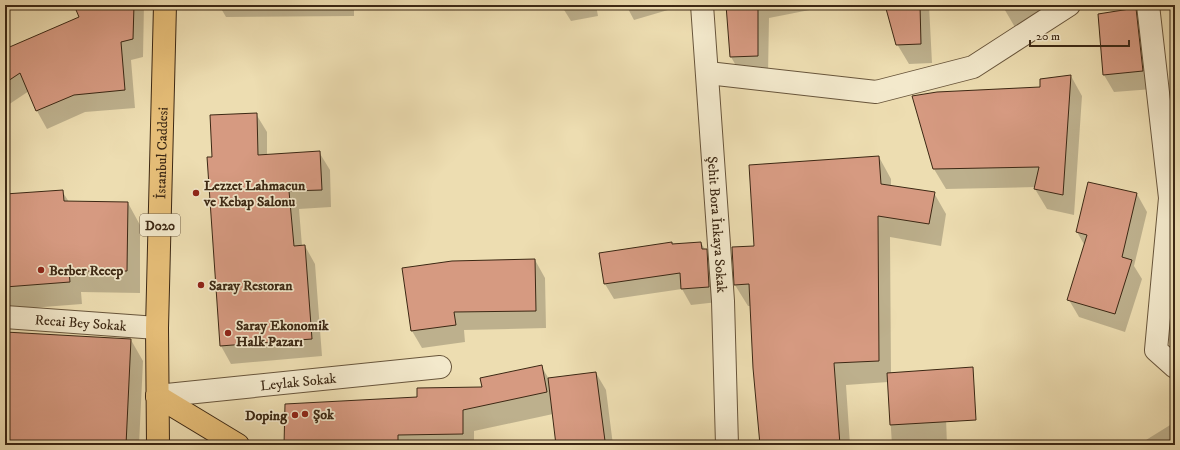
<svg xmlns="http://www.w3.org/2000/svg" width="1180" height="450" viewBox="0 0 1180 450" font-family="'IM FELL DW Pica',serif">
	<rect width="100%" height="100%" fill="#edddb1"/>
	<filter id="stains"><feTurbulence type="fractalNoise" baseFrequency=".005" numOctaves="4"/><feColorMatrix values="0 0 0 0 .2 0 0 0 0 .09 0 0 0 0 .02 0 0 0 .5 -.17"/></filter>
	<radialGradient id="worn" r=".72"><stop offset=".6" stop-color="#630" stop-opacity="0"/><stop offset="1" stop-color="#630" stop-opacity=".3"/></radialGradient>
	<path fill="#0003" d="M 75,5 L 144,5 L 143,57 L 131,60 L 135,108 L 85,112 L 47,129 L 37,111 L 29,91 L 5,107 L 5,37 L 8,49 L 80,18 Z
		M 219,5 L 354,5 L 354,16 L 226,17 Z
		M 561,5 L 596,5 L 598,16 L 571,21 Z
		M 626,5 L 685,5 L 634,20 Z
		M 727,5 L 835,5 L 769,18 L 768,75 L 742,76 L 731,57 Z
		M 887,5 L 929,5 L 932,63 L 909,64 L 897,44 Z
		M 1002,5 L 1088,5 L 1023,41 Z
		M 1135,9 L 1145,27 L 1153,89 L 1114,92 L 1104,75 Z
		M 1071,76 L 1082,96 L 1074,215 L 1047,209 L 1035,189 L 1036,187 L 946,189 L 934,169 L 1041,88 Z
		M 256,114 L 267,132 L 267,155 L 319,152 L 330,170 L 331,207 L 299,209 L 302,246 L 305,246 L 315,264 L 322,356 L 231,364 L 221,346 L 208,158 L 213,158 Z
		M 879,157 L 891,179 L 891,186 L 934,193 L 946,214 L 941,246 L 890,237 L 891,373 L 945,392 L 947,445 L 892,445 L 888,382 L 846,385 L 850,445 L 760,445 L 751,306 L 748,306 L 735,285 L 755,247 Z
		M 62,191 L 69,202 L 128,203 L 140,225 L 140,293 L 81,292 L 82,304 L 5,310 L 5,195 Z
		M 1137,194 L 1147,212 L 1134,266 L 1142,279 L 1125,332 L 1079,317 L 1069,300 L 1085,246 L 1077,232 Z
		M 701,243 L 715,265 L 718,302 L 691,305 L 682,289 L 614,299 L 605,284 L 672,245 Z
		M 535,260 L 545,278 L 546,328 L 464,330 L 465,342 L 422,348 L 412,331 Z
		M 5,333 L 131,340 L 143,361 L 139,445 L 5,445 Z
		M 541,366 L 549,379 L 596,373 L 606,390 L 613,445 L 557,445 L 553,414 L 474,431 L 474,445 L 285,445 L 418,398 L 483,388 Z
		M 1175,422 L 1175,445 L 1138,445 Z"/>
	<path fill="#d69a81" stroke="#3c2814" d="M 74,5 L 134,5 L 133,39 L 121,42 L 125,90 L 74,95 L 36,111 L 20,73 L 5,83 L 5,49 L 79,17 Z
		M 726,5 L 758,5 L 758,56 L 730,57 Z
		M 885,5 L 920,5 L 921,44 L 896,45 Z
		M 1136,8 L 1143,71 L 1103,75 L 1098,14 Z
		M 1071,75 L 1063,195 L 1034,189 L 1039,167 L 933,169 L 912,96 L 937,92 L 1040,87 L 1040,79 Z
		M 257,113 L 258,155 L 320,151 L 322,190 L 289,191 L 294,246 L 305,245 L 312,339 L 220,346 L 207,157 L 212,157 L 210,115 Z
		M 879,156 L 881,184 L 935,192 L 929,224 L 878,216 L 879,361 L 834,363 L 840,445 L 760,445 L 753,368 L 749,284 L 734,285 L 732,247 L 754,246 L 749,165 Z
		M 1088,182 L 1137,193 L 1122,257 L 1132,260 L 1115,314 L 1067,300 L 1087,235 L 1076,232 Z
		M 63,190 L 64,201 L 128,202 L 127,271 L 69,271 L 70,282 L 5,287 L 5,194 Z
		M 672,242 L 672,244 L 701,242 L 702,249 L 707,249 L 709,287 L 681,289 L 680,273 L 604,284 L 599,253 Z
		M 535,259 L 536,311 L 454,312 L 456,325 L 411,331 L 402,268 L 452,261 Z
		M 5,332 L 131,339 L 126,445 L 5,445 Z
		M 542,365 L 547,392 L 463,410 L 463,434 L 398,435 L 398,445 L 284,445 L 285,404 L 417,397 L 417,388 L 482,387 L 480,378 Z
		M 973,367 L 976,420 L 890,425 L 887,373 Z
		M 596,372 L 605,441 L 575,445 L 556,445 L 548,378 Z"/>
	<g fill="none" stroke-linecap="round" stroke-linejoin="round">
		<defs>
			<g id="street">
				<path id="s1" d="M 702,5 L 723,301 L 727,445"/>
				<path d="M 1148,5 L 1170,198 L 1156,350 L 1175,367"/>
				<path d="M 708,73 L 876,92 L 973,67 L 1069,5"/>
				<path id="s2" d="M 5,317 L 157,328"/>
				<path id="s3" d="M 157,396 L 440,367"/>
			</g>
			<path id="primary" d="M 157,396 L 238,445"/>
			<g id="highway">
				<path id="s4" d="M 158,445 L 157,328 L 165,5"/>
			</g>
		</defs>
		<use href="#street" stroke="#68553b" stroke-width="24"/>
		<use href="#primary" stroke="#3c2814" stroke-width="24"/>
		<use href="#highway" stroke="#3c2814" stroke-width="24"/>
		<use href="#street" stroke="#f3e9cc" stroke-width="22"/>
		<use href="#primary" stroke="#e6be78" stroke-width="22"/>
		<use href="#highway" stroke="#e6be78" stroke-width="22"/>
	</g>
	<g fill="#8f2418" stroke="#f3e9cc" stroke-width="1.5">
		<circle cx="196" cy="193" r="4"/>
		<circle cx="41" cy="270" r="4"/>
		<circle cx="201" cy="285" r="4"/>
		<circle cx="228" cy="333" r="4"/>
		<circle cx="305" cy="414" r="4"/>
		<circle cx="295" cy="415" r="4"/>
	</g>
	<g text-anchor="middle" stroke-width="3.5" stroke-linejoin="round" paint-order="stroke">
		<rect fill="#f3e9cc" stroke="#73624b" stroke-width="1" x="140" y="214" width="40" height="22" rx="3"/>
		<g font-size="13" font-weight="bold" fill="#3c2814">
			<text x="160" y="230">D020</text>
		</g>
		<g font-size="14" fill="#3c2814" stroke="#f3e9cc">
			<text dy="5" stroke="none"><textPath href="#s4" startOffset="292">İstanbul Caddesi</textPath></text>
			<text dy="5" stroke="none"><textPath href="#s1" startOffset="220">Şehit Bora İnkaya Sokak</textPath></text>
			<text dy="5" stroke="none"><textPath href="#s2" startOffset="76">Recai Bey Sokak</textPath></text>
			<text dy="5" stroke="none"><textPath href="#s3" startOffset="142">Leylak Sokak</textPath></text>
		</g>
		<g font-size="14" font-weight="bold" fill="#3c2814" stroke="#f3e9cc" text-anchor="start">
			<text x="204" y="190">Lezzet Lahmacun<tspan x="204" dy="16">ve Kebap Salonu</tspan></text>
			<text x="49" y="275">Berber Recep</text>
			<text x="209" y="290">Saray Restoran</text>
			<text x="236" y="330">Saray Ekonomik<tspan x="236" dy="16">Halk Pazarı</tspan></text>
			<text x="313" y="419">Şok</text>
			<text x="287" y="420" text-anchor="end">Doping</text>
		</g>
	</g>
	<rect width="1180" height="450" fill="none" stroke="#edddb1" stroke-width="20"/>
	<rect x="6" y="6" width="1168" height="438" fill="none" stroke="#3c2814" stroke-width="2"/>
	<rect x="10" y="10" width="1160" height="430" fill="none" stroke="#3c2814"/>
	<path d="M1030 40v6h99v-6" fill="none" stroke="#3c2814" stroke-width="2"/>
	<text x="1036" y="40" font-size="12" fill="#3c2814" stroke="#f3e9cc" stroke-width="3" paint-order="stroke">20 m</text>
	<rect width="100%" height="100%" filter="url(#stains)"/>
	<rect width="100%" height="100%" fill="url(#worn)"/>
</svg>
